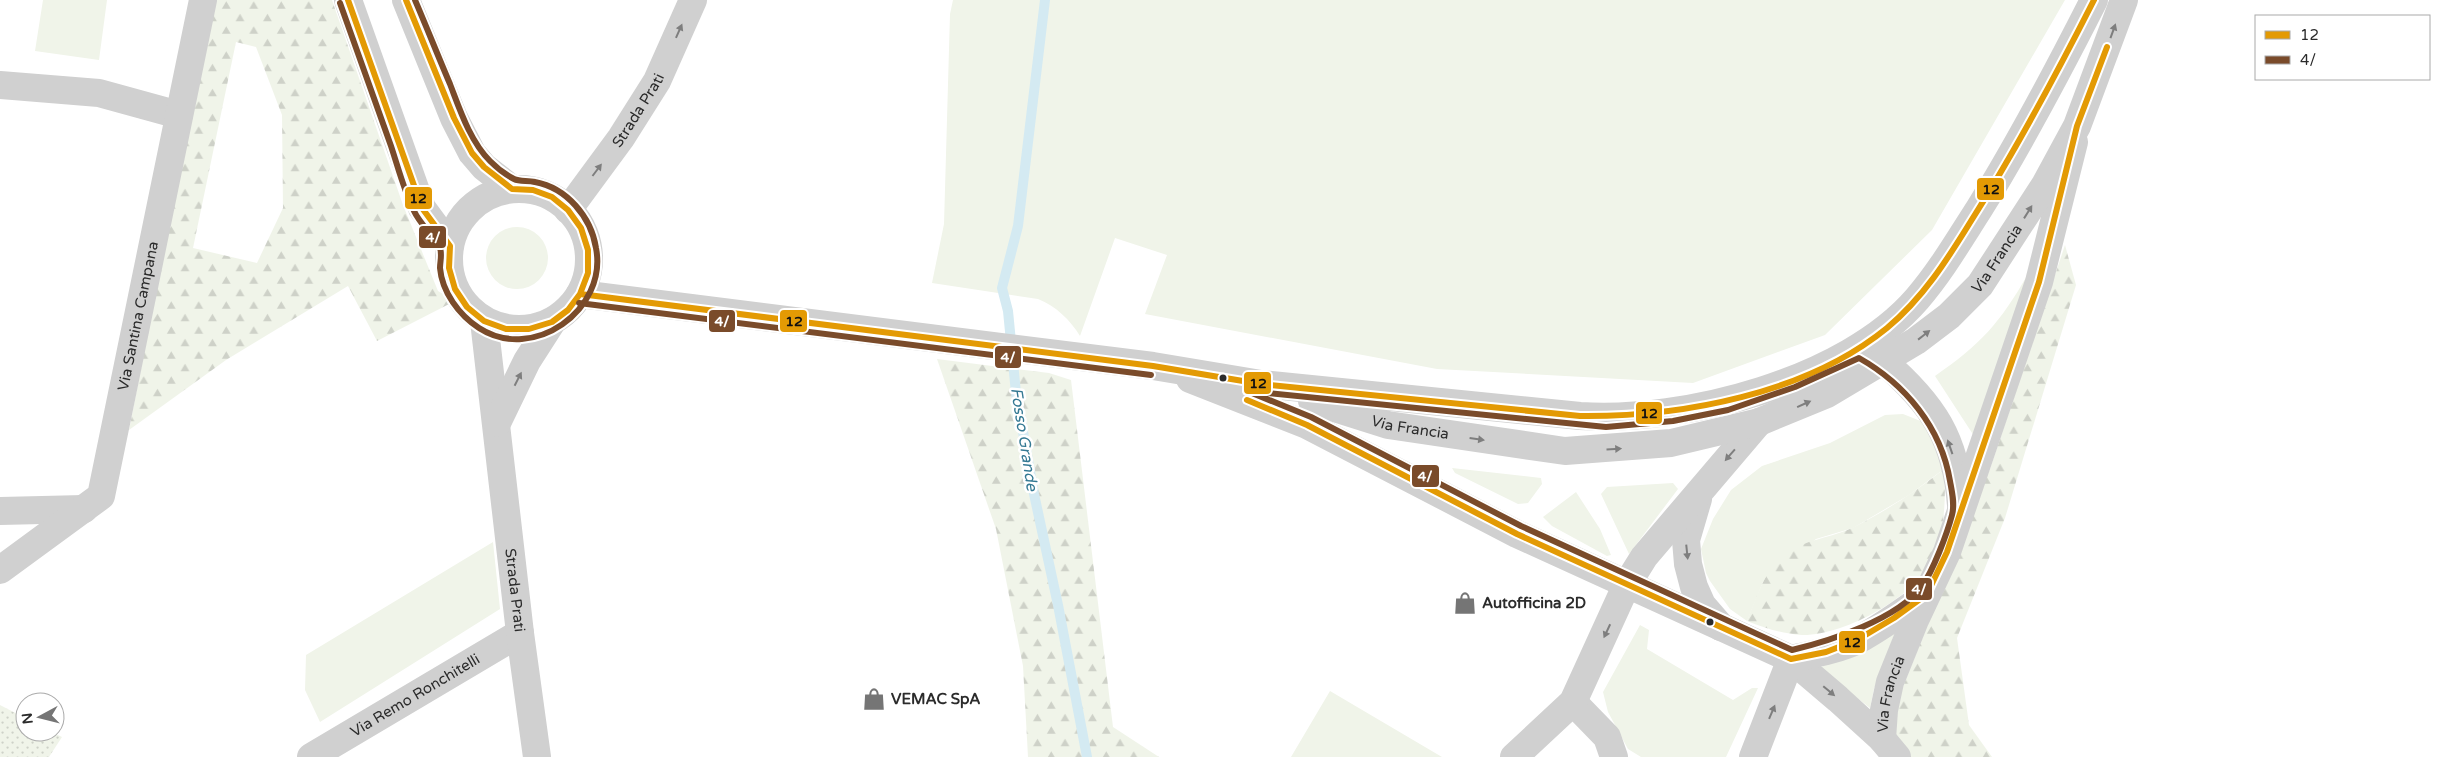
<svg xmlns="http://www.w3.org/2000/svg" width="2445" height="757" viewBox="0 0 2445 757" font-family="'Varela Round',sans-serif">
	<defs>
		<pattern id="forest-firs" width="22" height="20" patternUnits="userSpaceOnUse" patternTransform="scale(1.25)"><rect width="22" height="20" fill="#f0f4e9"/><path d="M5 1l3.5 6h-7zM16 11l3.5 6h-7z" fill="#ced1c8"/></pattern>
		<pattern id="park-dots" width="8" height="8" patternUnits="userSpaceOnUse" patternTransform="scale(1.25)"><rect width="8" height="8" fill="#f0f4e9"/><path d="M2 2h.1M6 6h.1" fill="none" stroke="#ced1c8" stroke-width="1.8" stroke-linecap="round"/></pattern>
	</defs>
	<rect width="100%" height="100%" fill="#fff"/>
	<path fill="#f0f4e9" d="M 43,0 L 107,0 L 99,60 L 35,51 Z
		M 953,0 L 2065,0 L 1932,230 L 1825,335 L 1693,383 L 1437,369 L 1145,314 L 1167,255 L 1115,238 L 1080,336 C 1070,320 1056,306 1038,299 L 932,283 L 944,224 L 950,14 Z
		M486 258a31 31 0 1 1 62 0a31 31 0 1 1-62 0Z
		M 2028,274 L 1974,436 L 1935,376 C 1981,344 2000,323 2028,274 Z
		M 1903,414 L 1928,424 L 1944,469 L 1909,495 L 1853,528 L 1816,539 L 1763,582 L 1747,621 L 1730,609 L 1710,581 L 1706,573 L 1701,549 L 1713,519 L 1731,490 L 1762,466 L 1830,443 L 1885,415 Z
		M 1452,468 L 1541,478 L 1542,484 L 1528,503 L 1518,504 L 1455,473 Z
		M 1673,483 L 1678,489 L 1629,554 L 1601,494 L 1607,487 Z
		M 1576,492 L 1600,529 L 1611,555 L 1607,556 L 1552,526 L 1543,517 Z
		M 493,542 L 500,609 L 320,722 L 305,690 L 306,655 Z
		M 1640,625 L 1649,630 L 1647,649 L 1733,700 L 1752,688 L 1758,688 L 1726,757 L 1641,757 L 1628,749 L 1608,712 L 1603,692 Z
		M 1897,627 L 1874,689 L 1870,708 L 1820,669 L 1831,657 Z
		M 1330,691 L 1442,757 L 1291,757 Z"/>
	<path fill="url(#forest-firs)" fill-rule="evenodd" d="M 213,0 L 332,0 L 403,205 L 438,291 L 455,301 L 377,341 L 348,286 L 226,360 L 129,430 ZM 236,42 L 256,47 L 282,115 L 283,208 L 257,263 L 193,248 Z
		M 2065,245 L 2076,285 L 2005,518 L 1957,638 L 1969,725 L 1992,757 L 1904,757 L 1882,739 L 1990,469 Z
		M 937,359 L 1049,373 L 1071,380 L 1113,727 L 1159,757 L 1028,757 L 1023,666 L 996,529 Z
		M 1944,469 C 1946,499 1945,527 1934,556 C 1918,596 1844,636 1802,635 C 1782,634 1765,628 1747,621 C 1756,599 1764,571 1784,555 C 1804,539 1832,538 1854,527 C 1886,511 1916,491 1944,469 Z"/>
	<path fill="url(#park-dots)" d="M 0,705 L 25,718 L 25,732 L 52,732 L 62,737 L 49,757 L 0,757 Z"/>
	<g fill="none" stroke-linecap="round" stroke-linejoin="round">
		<path stroke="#d4eaf2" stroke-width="10" d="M 1045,0 L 1018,226 L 1002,288 L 1008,311 L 1016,393 L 1034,494 L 1058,605 L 1087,757"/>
		<g stroke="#d0d0d0" stroke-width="28">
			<path d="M 0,85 L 99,93 L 179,115"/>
			<path id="s1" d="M 568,210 L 621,138 L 657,81 L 693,0"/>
			<path d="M 1883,361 C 1933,404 1956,439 1961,505"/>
			<path d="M 1190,379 L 1307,425 L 1517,534 L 1791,659 L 1838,699 L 1882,739 L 1897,757"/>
			<path d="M 1698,499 L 1686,540 L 1688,564 L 1694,587 L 1702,605 L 1721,627"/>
			<path d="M 0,511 L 84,509"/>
			<path id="s2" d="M 0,570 L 101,496 L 203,0"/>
			<path d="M 1791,659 C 1813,654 1837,650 1858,640 C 1882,627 1904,611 1926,595"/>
			<path d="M 1573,702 L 1607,737 L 1614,757"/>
			<path id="s3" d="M 1882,739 L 1884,710 L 1890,682 L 1915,620 L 1947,552 L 2039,282 L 2074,142"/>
			<path id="s4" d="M 311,757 L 520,633"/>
			<path d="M 1514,757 L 1573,702 L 1626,586 L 1644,557 L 1759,422"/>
			<path d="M 1753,757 L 1791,659"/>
		</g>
		<g stroke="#d0d0d0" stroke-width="28">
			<path d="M 348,0 L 422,208 L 450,246"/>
			<path d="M 406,0 L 454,118 L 472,153 L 484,167 L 512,189"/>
			<circle cx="519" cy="259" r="70"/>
			<path d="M 580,294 L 1153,366 L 1261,384 L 1580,416 C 1685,423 1846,381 1917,299 C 1941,271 1959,240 1979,209 C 2021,141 2058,71 2094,0"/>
			<path id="s5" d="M 484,321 L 520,633 L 537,757"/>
			<path id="s6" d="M 1312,401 L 1388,425 L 1565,451 L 1671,443 L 1759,422 L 1827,394 L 1916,341 L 1949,316 L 1980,285 L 2045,185 L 2077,126 L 2124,0"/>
			<path d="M 497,423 L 527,361 L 552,322"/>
		</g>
		<defs>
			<path id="bus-1" d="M 348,0 L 422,208 L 450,246 L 449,268 L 455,289 L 467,307 L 484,321 L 506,329 L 529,329 L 552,322 L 568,310 L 580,294 L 588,273 L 588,250 L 581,228 L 568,210 L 552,197 L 533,190 L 512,189 L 484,167 L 472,153 L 454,118 L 406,0
				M 580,294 L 1153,366 L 1261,384 L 1580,416 C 1682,417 1806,394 1887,328 C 1923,298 1947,260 1971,221 C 2016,150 2056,75 2094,0
				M 1247,400 L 1307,425 L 1517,534 L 1791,659 L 1826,652 L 1857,640 L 1894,618 L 1927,594 L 1947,552 L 2039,282 L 2077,126 L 2107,47"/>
			<path id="bus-2" d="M 340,3 C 357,51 374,98 391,146 C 398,167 404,191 414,211 C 420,224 432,234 439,246 C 443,252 440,261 440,268 C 442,292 459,315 479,328 C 533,363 608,310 596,248 C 591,217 567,188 535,182 C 528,180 520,182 514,179 C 506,175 496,167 490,161 C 470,141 460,110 450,84 C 438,56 427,28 415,0
				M 579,303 L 1151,375
				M 1859,358 C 1905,384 1941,427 1950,481 C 1952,492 1955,504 1952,515 C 1947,534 1933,571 1922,586 C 1898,619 1830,641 1792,650 L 1521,526 L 1311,417 L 1247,391 L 1606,427 L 1673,421 L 1728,410 L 1795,387 Z"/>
		</defs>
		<use href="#bus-1" stroke="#fff" stroke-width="10"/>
		<use href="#bus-2" stroke="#fff" stroke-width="10"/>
		<use href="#bus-1" stroke="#e39a04" stroke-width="6"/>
		<use href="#bus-2" stroke="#7a4b2a" stroke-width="6"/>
	</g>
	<defs><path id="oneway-solid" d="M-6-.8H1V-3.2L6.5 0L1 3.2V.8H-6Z" transform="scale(1.25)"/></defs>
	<g fill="#7e7e7e">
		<use href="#oneway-solid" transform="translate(679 31) rotate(-66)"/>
		<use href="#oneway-solid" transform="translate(2113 31) rotate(-70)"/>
		<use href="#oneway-solid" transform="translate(597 170) rotate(-53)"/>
		<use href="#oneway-solid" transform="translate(2028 212) rotate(-58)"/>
		<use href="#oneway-solid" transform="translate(1924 335) rotate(-38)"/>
		<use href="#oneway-solid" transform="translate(518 379) rotate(-63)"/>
		<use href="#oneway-solid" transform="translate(1804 404) rotate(-24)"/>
		<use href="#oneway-solid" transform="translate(1477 439) rotate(8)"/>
		<use href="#oneway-solid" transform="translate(1950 447) rotate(-109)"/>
		<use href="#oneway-solid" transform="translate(1614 449) rotate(-3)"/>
		<use href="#oneway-solid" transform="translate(1730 455) rotate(131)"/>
		<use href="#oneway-solid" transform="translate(1687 552) rotate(84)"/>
		<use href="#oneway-solid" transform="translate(1607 631) rotate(115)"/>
		<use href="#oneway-solid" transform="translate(1829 691) rotate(40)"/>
		<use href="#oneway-solid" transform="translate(1772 712) rotate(-67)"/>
	</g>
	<defs>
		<symbol id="shop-bare" viewBox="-9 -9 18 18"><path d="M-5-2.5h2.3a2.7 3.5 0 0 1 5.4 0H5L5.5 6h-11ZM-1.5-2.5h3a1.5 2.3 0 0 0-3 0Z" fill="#757575" stroke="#fff" stroke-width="2.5" paint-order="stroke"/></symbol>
	</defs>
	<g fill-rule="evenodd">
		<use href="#shop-bare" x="1449" y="587" width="32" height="32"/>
		<use href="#shop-bare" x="858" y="683" width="32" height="32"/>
	</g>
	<g fill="#2b2b2b" stroke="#fff" stroke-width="2">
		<circle cx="1223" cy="378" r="4.5"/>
		<circle cx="1710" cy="622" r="4.5"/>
	</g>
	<g text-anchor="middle" stroke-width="5" stroke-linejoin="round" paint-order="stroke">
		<g font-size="15" fill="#2b2b2b" stroke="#fff">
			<text dy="5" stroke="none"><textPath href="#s1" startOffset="122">Strada Prati</textPath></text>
			<text dy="5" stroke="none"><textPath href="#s6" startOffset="749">Via Francia</textPath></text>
			<text dy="5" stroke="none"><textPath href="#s2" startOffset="309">Via Santina Campana</textPath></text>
			<text dy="5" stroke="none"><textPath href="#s6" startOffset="102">Via Francia</textPath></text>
			<text dy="5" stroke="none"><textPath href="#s5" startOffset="271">Strada Prati</textPath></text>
			<text dy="5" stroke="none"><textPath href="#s3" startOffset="46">Via Francia</textPath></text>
			<text dy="5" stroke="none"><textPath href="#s4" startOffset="121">Via Remo Ronchitelli</textPath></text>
		</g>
		<g font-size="15" font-weight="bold" fill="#2b2b2b" stroke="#fff" text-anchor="start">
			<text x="1482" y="608">Autofficina 2D</text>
			<text x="891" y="704">VEMAC SpA</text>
		</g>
		<g font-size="16" font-style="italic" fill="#347993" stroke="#fff">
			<text transform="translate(1025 439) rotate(81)" y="6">Fosso Grande</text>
		</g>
	</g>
	<g stroke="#fff" stroke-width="2">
		<rect x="1976" y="177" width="29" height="24" rx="5" fill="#e39a04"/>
		<rect x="404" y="186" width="29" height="24" rx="5" fill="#e39a04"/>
		<rect x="418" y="225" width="29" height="24" rx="5" fill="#7a4b2a"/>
		<rect x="779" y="309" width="29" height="24" rx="5" fill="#e39a04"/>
		<rect x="708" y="309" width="28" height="24" rx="5" fill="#7a4b2a"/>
		<rect x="994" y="345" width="28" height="24" rx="5" fill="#7a4b2a"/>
		<rect x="1243" y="371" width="29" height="24" rx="5" fill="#e39a04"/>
		<rect x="1635" y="401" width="28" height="24" rx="5" fill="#e39a04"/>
		<rect x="1411" y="464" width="29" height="24" rx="5" fill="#7a4b2a"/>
		<rect x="1905" y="577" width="28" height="24" rx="5" fill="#7a4b2a"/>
		<rect x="1838" y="630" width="28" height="24" rx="5" fill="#e39a04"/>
	</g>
	<g font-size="14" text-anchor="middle" font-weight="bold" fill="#fff">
		<text x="433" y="242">4/</text>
		<text x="722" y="326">4/</text>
		<text x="1008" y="362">4/</text>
		<text x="1425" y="481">4/</text>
		<text x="1919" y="594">4/</text>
	</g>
	<g font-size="14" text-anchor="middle" font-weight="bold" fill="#111">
		<text x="1991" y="194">12</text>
		<text x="418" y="203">12</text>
		<text x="794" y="326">12</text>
		<text x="1258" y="388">12</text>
		<text x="1649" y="418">12</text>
		<text x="1852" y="647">12</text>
	</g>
	<rect x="2255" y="15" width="175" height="65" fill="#ffffff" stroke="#aaaaaa"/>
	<rect x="2265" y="31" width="25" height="8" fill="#e39a04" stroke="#aaaaaa"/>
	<text x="2300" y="40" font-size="15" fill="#2b2b2b">12</text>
	<rect x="2265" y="56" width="25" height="8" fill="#7a4b2a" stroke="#aaaaaa"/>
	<text x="2300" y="65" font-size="15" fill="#2b2b2b">4/</text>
	<g transform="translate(40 717) rotate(263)"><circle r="24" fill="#ffffff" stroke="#aaaaaa"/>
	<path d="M0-4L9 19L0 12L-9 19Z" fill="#757575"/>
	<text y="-8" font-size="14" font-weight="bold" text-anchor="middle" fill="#2b2b2b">N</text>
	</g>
</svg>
